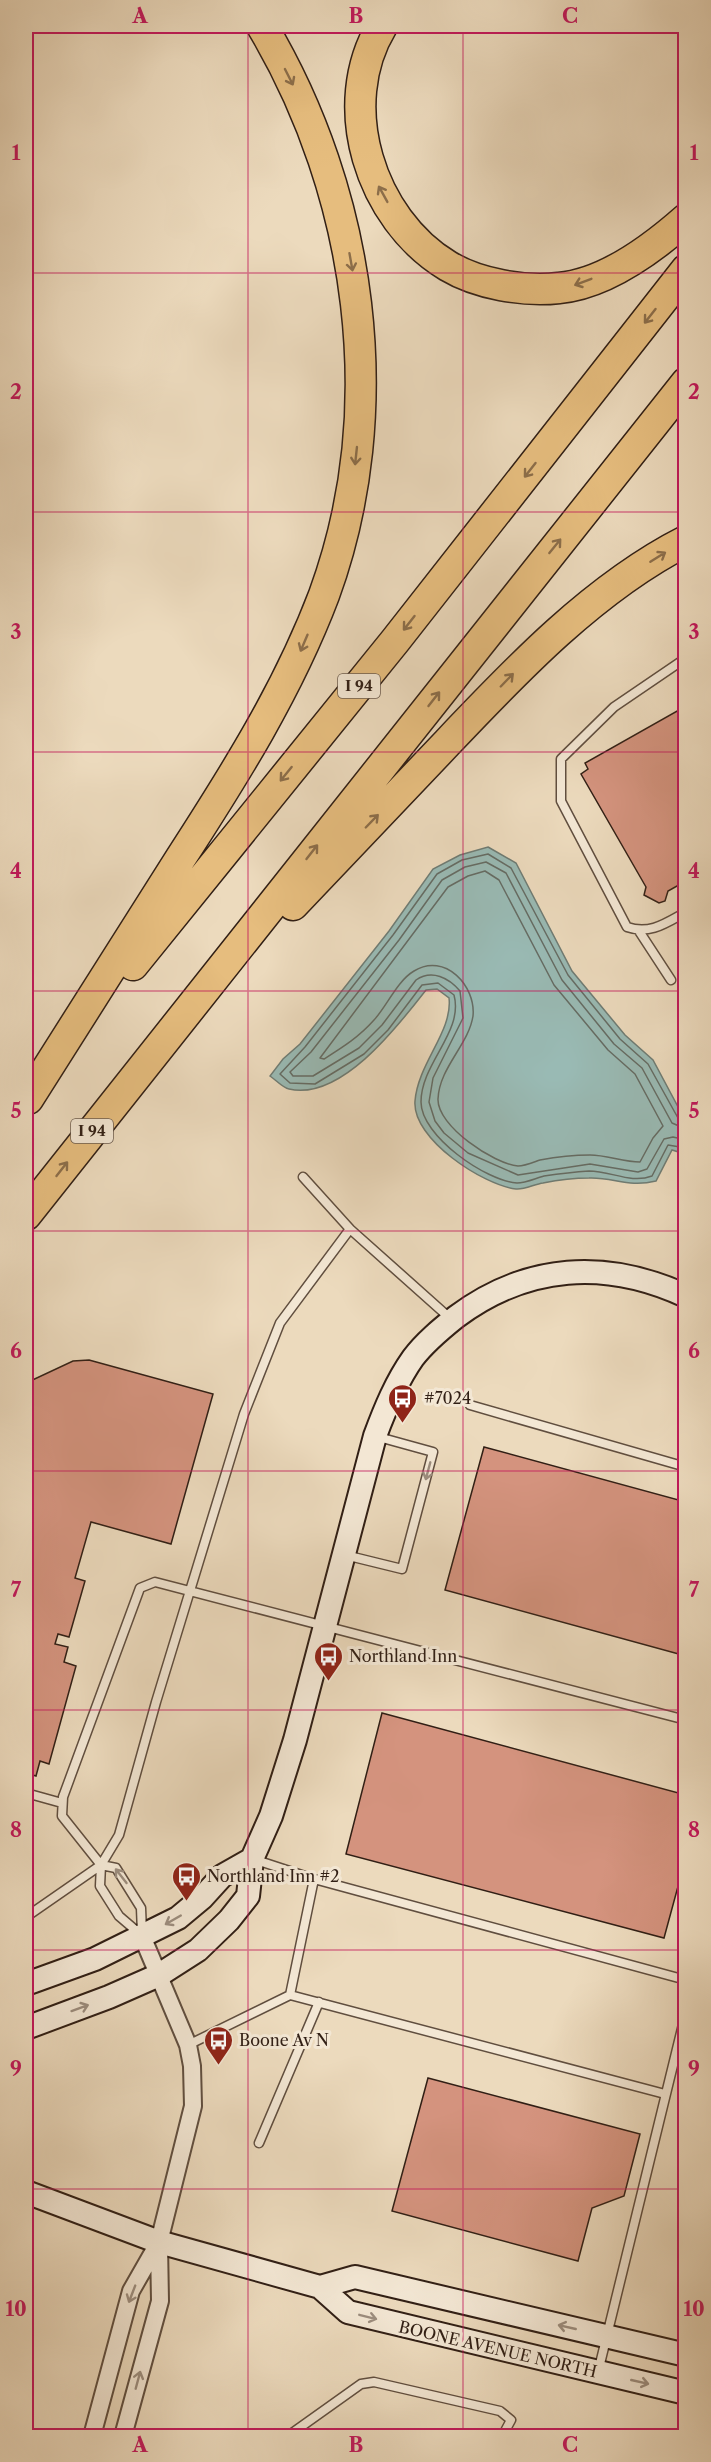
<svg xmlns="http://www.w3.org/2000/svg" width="711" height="2462" viewBox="0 0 711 2462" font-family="'Libre Caslon Text',serif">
	<rect width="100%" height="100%" fill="#ecdabd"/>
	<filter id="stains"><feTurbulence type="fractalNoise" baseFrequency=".00333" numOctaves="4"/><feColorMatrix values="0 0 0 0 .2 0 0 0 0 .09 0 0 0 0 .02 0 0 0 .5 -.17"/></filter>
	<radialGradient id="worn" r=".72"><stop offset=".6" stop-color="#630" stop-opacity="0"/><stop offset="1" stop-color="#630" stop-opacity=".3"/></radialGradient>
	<path fill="#99bab4" stroke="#6f7c74" stroke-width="1.5" d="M 488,847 L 516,863 L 572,971 L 625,1035 L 653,1060 L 685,1120 L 685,1154 L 672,1150 L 656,1181 C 628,1188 614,1177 589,1178 C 574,1178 558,1180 543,1183 C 535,1184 524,1190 516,1189 C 483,1185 412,1139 415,1101 C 418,1063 453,1031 449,998 L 437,989 L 426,990 C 398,1026 341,1101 289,1089 C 283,1088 276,1080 270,1076 L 283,1059 L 300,1044 L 389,931 L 433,869 L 460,855 Z"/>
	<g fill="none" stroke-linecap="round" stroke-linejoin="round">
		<path stroke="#656c64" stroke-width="1.5" d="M 485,871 L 499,880 L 554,985 L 608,1050 L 635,1074 L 663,1126 L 653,1138 L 640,1162 C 623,1162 607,1155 590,1155 C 574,1155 556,1157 540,1160 C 534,1162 525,1166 518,1166 C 494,1164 437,1126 438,1099 C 439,1068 469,1044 473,1016 C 476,986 445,952 414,971 C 397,981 387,1006 374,1020 C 359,1037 343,1047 324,1059 L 320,1058 L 448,887 L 468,876 Z
			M 686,1122 L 678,1118 L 648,1064 L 620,1039 L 568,975 L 511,868 L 488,854 L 462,860 L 437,874 L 393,935 L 305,1047 L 280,1074 L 290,1083 L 315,1084 L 364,1054 L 388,1030 L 422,985 L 438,983 L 454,995 C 464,1032 421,1063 421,1102 C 421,1136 486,1181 517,1183 C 526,1183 536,1178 544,1176 C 558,1174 575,1172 589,1171 C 611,1171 631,1184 652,1176 L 668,1145 L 686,1148
			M 686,1129 L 672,1123 L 642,1068 L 614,1044 L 562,980 L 506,873 L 486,862 L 465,867 L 442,880 L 399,940 L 311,1052 L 290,1072 L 293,1076 L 313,1076 L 359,1048 L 382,1025 L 416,980 C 432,969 449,978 460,991 L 463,1018 L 433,1078 L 429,1102 L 435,1121 L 444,1133 L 468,1153 L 518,1175 L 590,1164 L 638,1172 L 647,1169 L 664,1139 L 673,1137 L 686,1140"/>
	</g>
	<path fill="#d4937e" stroke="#311f15" stroke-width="1.5" d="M 686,706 L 686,881 L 668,891 L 665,901 L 659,903 L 644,895 L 646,887 L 581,774 L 588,769 L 585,763 Z
		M 89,1360 L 213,1394 L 171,1544 L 91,1522 L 75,1578 L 85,1581 L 69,1637 L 58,1634 L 55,1644 L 68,1647 L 64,1662 L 76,1666 L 49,1764 L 40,1761 L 36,1776 L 26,1773 L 26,1383 L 73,1361 Z
		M 484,1447 L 686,1502 L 686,1656 L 445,1590 Z
		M 382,1713 L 686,1795 L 686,1857 L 664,1938 L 346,1854 Z
		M 428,2078 L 640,2134 L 624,2196 L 592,2208 L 578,2261 L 392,2211 Z"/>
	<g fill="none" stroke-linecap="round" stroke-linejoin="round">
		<defs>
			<path id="lane" d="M 686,658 L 614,707 L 561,759 L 561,801 L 627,927 C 650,935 666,923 686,912
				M 639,931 L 671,980
				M 303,1177 L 350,1229
				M 470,1405 L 686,1467
				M 345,1555 L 402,1569 L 433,1452 L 375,1436
				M 26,1793 L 62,1803
				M 253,1859 L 314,1879 L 686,1980
				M 101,1865 L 100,1886 L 119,1916 L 140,1934
				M 26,1917 L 101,1865 L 119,1835 L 156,1702 L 244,1414 L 280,1323 L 350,1229 L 452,1320
				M 142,1933 L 141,1908 L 116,1868 L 101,1865 L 62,1816 L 63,1797 L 140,1588 L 155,1582 L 686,1720
				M 290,1995 L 314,1879
				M 188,2045 L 290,1995 L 665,2094
				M 259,2143 L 319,2002
				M 598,2372 L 686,2012
				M 288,2436 L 361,2384 L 374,2382 L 500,2411 L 511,2420 L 504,2433 L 498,2436"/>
			<path id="street" d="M 92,2436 L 131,2291 L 159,2242 L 193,2106 L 192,2066 L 188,2045 L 142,1936
				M 123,2436 L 160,2301 L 159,2244"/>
			<path id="secondary" d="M 26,1984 L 95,1959 L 178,1918 L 202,1898 L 222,1876 L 252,1859
				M 26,2028 L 109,1997 L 159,1975 L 198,1950 L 229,1920 L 248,1896 L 252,1859 L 271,1816 L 295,1740 L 375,1436 C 385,1409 396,1382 413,1358 C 425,1342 441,1329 456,1317 C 527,1264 606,1259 686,1296
				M 26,2192 L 159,2242 L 320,2287 L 348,2312 L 686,2393
				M 320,2287 L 355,2277 L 686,2355"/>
			<path id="highway" d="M 382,26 C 334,105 370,219 448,266 C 478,284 524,292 559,288 C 605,284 652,249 686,219
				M 293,905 C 344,851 395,797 447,743 C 516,670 595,587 686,541
				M 133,965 L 395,641 L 686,270
				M 28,1099 C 79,1019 129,939 180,859 C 235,774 288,690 324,595 C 392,409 362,194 262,26
				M 26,1215 L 686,383"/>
		</defs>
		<use href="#lane" stroke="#604e3f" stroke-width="11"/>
		<use href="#street" stroke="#604e3f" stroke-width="20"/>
		<use href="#secondary" stroke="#311f15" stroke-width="26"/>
		<use href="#highway" stroke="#311f15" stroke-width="33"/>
		<use href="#lane" stroke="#f3e7d4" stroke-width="8"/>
		<use href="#street" stroke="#f3e7d4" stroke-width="16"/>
		<use href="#secondary" stroke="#f3e7d4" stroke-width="22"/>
		<use href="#highway" stroke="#e6bd7e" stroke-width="30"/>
	</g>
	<defs><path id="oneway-shaft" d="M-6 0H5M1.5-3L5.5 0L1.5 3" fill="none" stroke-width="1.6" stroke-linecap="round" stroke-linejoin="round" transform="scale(1.5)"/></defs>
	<g stroke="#8c6e4a">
		<use href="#oneway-shaft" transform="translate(289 77) rotate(63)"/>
		<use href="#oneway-shaft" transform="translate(383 194) rotate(-119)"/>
		<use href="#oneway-shaft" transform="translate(351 262) rotate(80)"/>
		<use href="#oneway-shaft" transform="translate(583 282) rotate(159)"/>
		<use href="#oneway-shaft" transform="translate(650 316) rotate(128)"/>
		<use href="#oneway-shaft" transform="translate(356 456) rotate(96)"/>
		<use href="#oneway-shaft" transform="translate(530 470) rotate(128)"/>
		<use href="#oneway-shaft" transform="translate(555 546) rotate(-51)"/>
		<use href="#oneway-shaft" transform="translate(658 557) rotate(-32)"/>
		<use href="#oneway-shaft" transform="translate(409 623) rotate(128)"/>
		<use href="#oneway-shaft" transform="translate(304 643) rotate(113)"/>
		<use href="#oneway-shaft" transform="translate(507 680) rotate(-46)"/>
		<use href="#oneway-shaft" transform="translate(434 699) rotate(-52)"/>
		<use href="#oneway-shaft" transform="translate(286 774) rotate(129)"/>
		<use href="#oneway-shaft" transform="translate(372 821) rotate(-46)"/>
		<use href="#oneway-shaft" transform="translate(312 852) rotate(-52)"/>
		<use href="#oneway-shaft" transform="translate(62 1169) rotate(-52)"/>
	</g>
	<g stroke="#9c8d7e">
		<use href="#oneway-shaft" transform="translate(428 1471) rotate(105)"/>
		<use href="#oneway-shaft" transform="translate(121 1876) rotate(-128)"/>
		<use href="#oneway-shaft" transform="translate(173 1920) rotate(150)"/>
		<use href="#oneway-shaft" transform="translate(80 2008) rotate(-20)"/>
		<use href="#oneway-shaft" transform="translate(132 2294) rotate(111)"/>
		<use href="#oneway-shaft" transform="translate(368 2317) rotate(14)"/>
		<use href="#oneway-shaft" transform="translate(567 2327) rotate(-167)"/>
		<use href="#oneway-shaft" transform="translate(138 2380) rotate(-75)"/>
		<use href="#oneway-shaft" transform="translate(640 2382) rotate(13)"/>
	</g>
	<path fill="none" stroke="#c2185b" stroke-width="1.5" stroke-opacity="0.55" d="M 248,26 L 248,2436M 463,26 L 463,2436M 26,273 L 686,273M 26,512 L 686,512M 26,752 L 686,752M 26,991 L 686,991M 26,1231 L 686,1231M 26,1471 L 686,1471M 26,1710 L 686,1710M 26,1950 L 686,1950M 26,2189 L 686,2189"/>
	<defs>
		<symbol id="bus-pin" viewBox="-11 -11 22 30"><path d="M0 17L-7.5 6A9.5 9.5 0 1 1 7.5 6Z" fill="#8f2418" stroke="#f3e7d4"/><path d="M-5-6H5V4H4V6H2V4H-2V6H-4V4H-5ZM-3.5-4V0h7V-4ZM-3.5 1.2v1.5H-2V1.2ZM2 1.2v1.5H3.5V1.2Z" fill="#fff"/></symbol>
	</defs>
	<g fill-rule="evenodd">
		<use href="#bus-pin" x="386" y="1382" width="33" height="45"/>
		<use href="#bus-pin" x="312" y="1640" width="33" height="45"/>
		<use href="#bus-pin" x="170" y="1860" width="33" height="45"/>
		<use href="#bus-pin" x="202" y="2024" width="33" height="45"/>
	</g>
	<g text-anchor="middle" stroke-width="6" stroke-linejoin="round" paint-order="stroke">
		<g fill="#f3e7d4" stroke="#6b5b4e" stroke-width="1.5">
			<rect x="338" y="674" width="42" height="24" rx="4.5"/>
			<rect x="71" y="1119" width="42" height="24" rx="4.5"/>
		</g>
		<g font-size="15" font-weight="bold" fill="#311f15">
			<text x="359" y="691">I 94</text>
			<text x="92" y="1136">I 94</text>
		</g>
		<g font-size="16" fill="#311f15" stroke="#f3e7d4" text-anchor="start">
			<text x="424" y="1404">#7024</text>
			<text x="349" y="1662">Northland Inn</text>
			<text x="207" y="1882">Northland Inn #2</text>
			<text x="239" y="2046">Boone Av N</text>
		</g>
		<g font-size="16" fill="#311f15" stroke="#f3e7d4">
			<text transform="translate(498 2349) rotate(13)" y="6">BOONE AVENUE NORTH</text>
		</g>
	</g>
	<rect width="711" height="2462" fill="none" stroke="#ecdabd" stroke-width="66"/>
	<rect x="33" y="33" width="645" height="2396" fill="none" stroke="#c2185b" stroke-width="2"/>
	<g font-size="20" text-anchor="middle" font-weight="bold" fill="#c2185b">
		<text x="140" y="23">A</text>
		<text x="356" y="23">B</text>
		<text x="570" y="23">C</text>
		<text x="16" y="160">1</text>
		<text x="694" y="160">1</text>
		<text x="16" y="399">2</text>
		<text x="694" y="399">2</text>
		<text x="16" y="639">3</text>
		<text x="694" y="639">3</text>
		<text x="16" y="878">4</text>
		<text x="694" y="878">4</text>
		<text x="16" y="1118">5</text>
		<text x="694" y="1118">5</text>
		<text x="16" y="1358">6</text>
		<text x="694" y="1358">6</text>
		<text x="16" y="1597">7</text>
		<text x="694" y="1597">7</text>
		<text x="16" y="1837">8</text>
		<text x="694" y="1837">8</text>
		<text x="16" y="2076">9</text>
		<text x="694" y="2076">9</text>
		<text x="16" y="2316">10</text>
		<text x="694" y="2316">10</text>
		<text x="140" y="2452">A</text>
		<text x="356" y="2452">B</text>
		<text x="570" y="2452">C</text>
	</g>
	<rect width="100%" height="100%" filter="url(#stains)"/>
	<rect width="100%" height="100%" fill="url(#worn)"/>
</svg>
